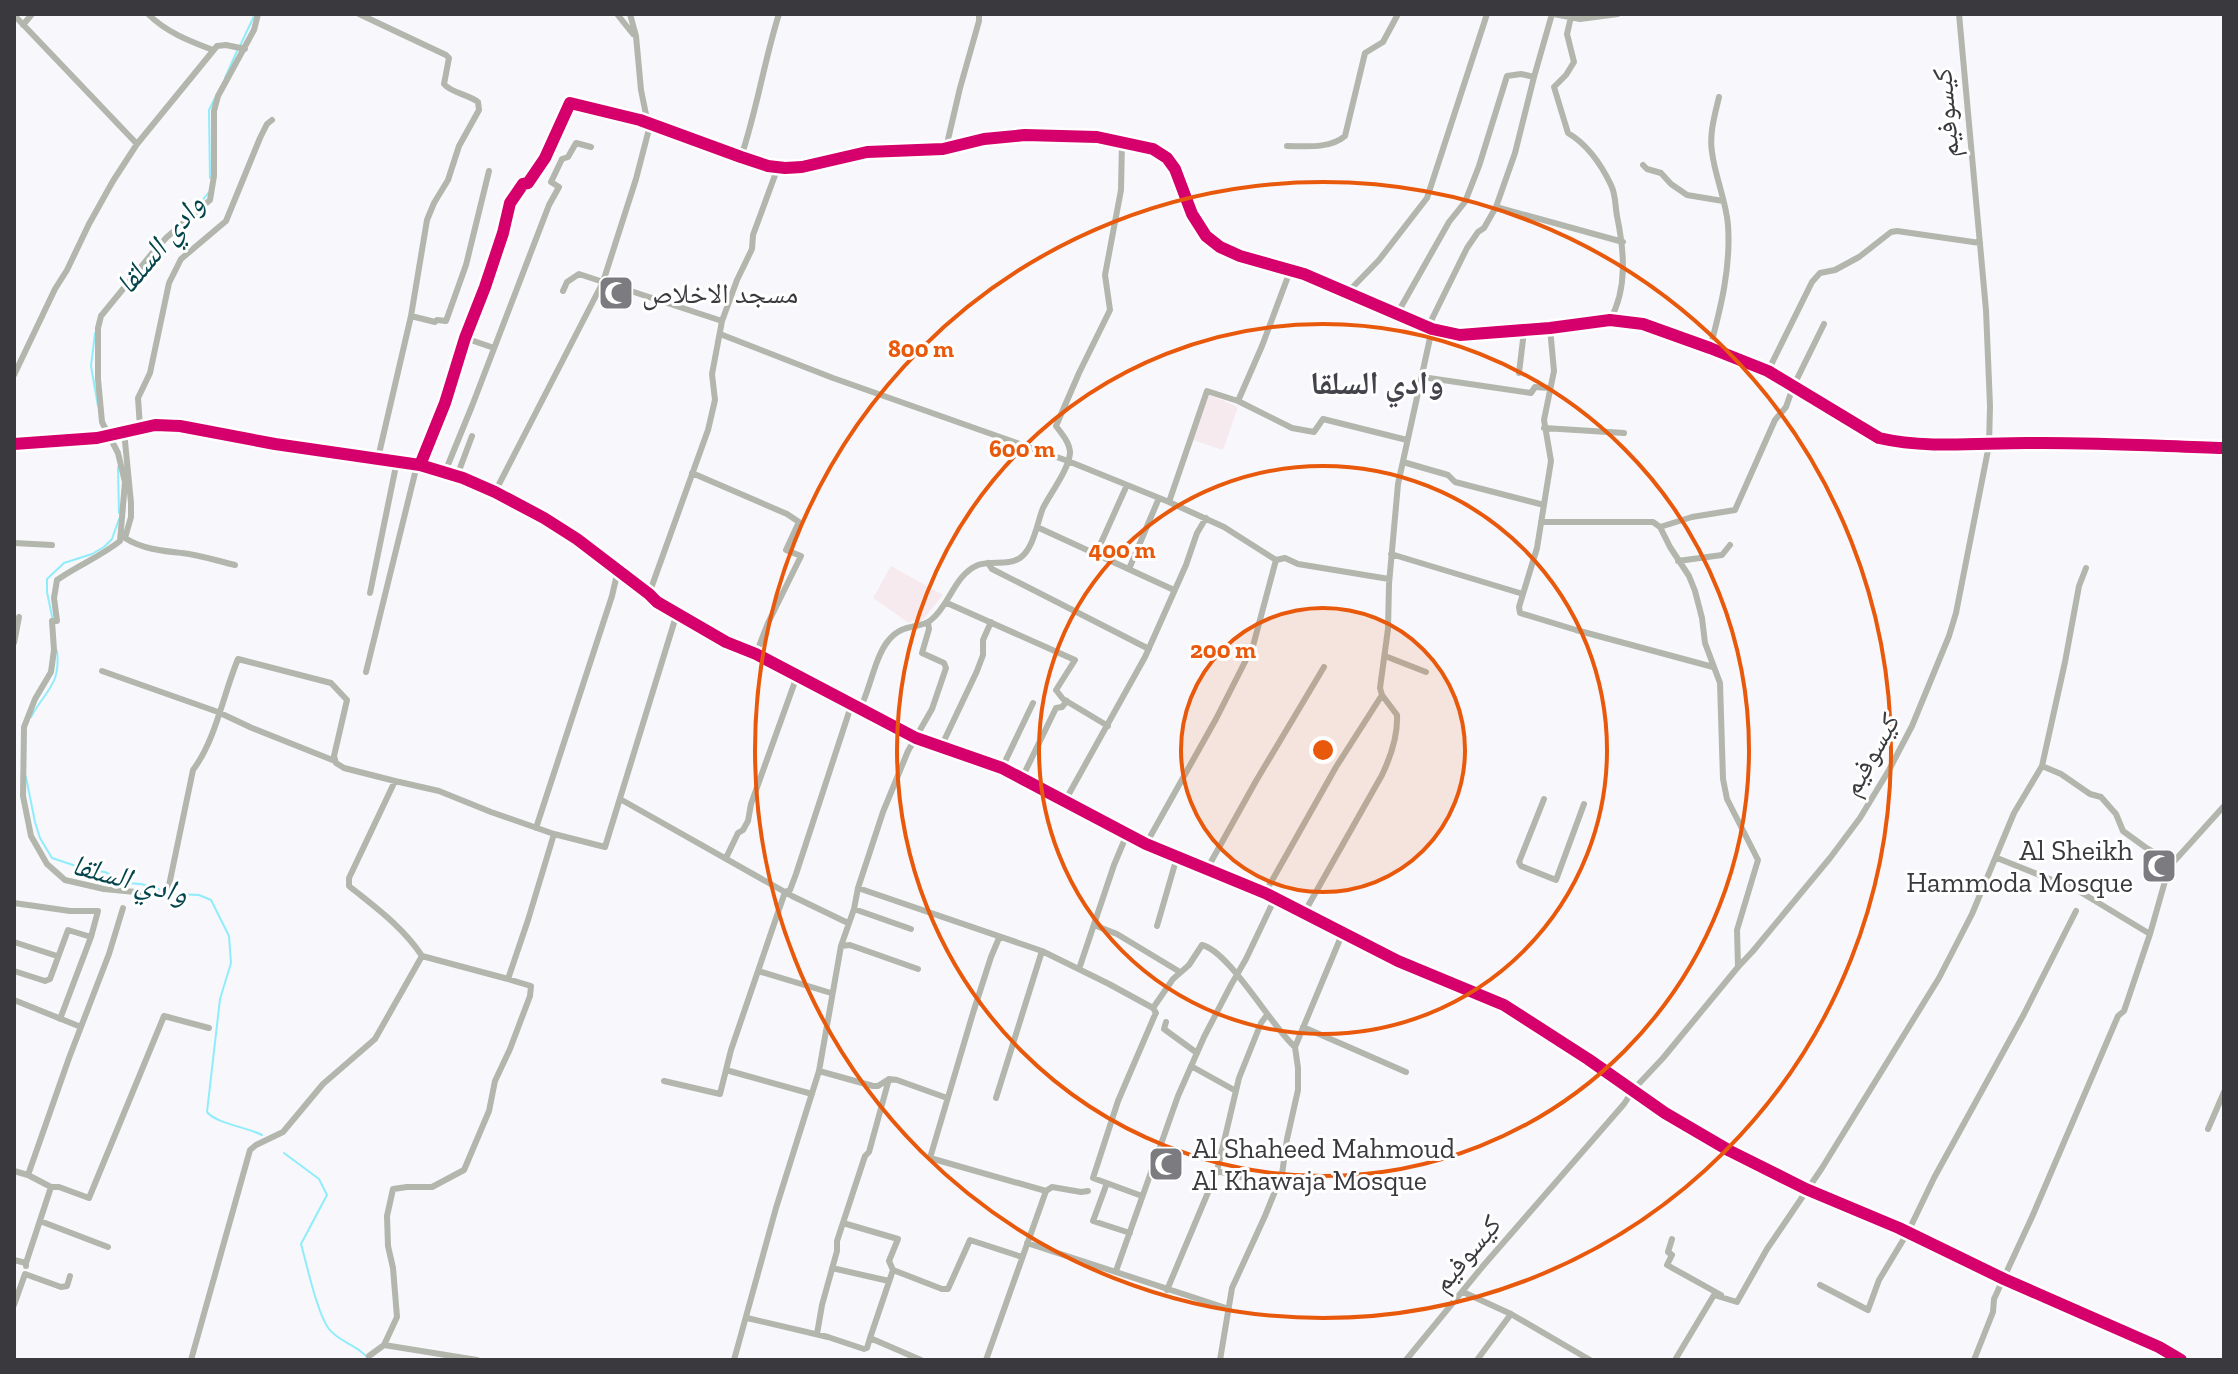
<svg xmlns="http://www.w3.org/2000/svg" width="2238" height="1374" viewBox="0 0 2238 1374" font-family="'Zilla Slab','Noto Naskh Arabic',serif">
	<rect width="100%" height="100%" fill="#f7f7fc"/>
	<path fill="#f6eaee" d="M 1210,395 L 1238,407 L 1223,450 L 1190,439 L 1207,396 Z
		M 891,566 L 943,595 L 920,623 L 913,620 L 909,623 L 873,598 Z"/>
	<g fill="none" stroke-linecap="round" stroke-linejoin="round">
		<path stroke="#8fedfb" stroke-width="2" d="M 240,46 L 255,14
			M 225,78 L 237,51
			M 210,178 L 209,110 L 215,98
			M 198,206 L 209,192
			M 95,333 L 91,366 L 98,406
			M 118,467 L 119,513
			M 53,621 L 47,592 L 47,579 L 64,563 L 92,554 L 104,547 L 112,539 L 119,519
			M 31,717 C 45,691 61,685 57,651
			M 26,777 L 35,822 L 40,838 L 52,858 L 85,869 L 105,872 L 126,883 L 141,884 L 176,894 L 199,895 L 211,900 L 229,936 L 231,963 L 220,999 L 207,1112 C 217,1124 247,1127 262,1135
			M 284,1153 L 319,1179 L 327,1195 L 301,1244 C 307,1265 317,1313 329,1329 C 340,1343 359,1345 369,1360"/>
		<path stroke="#b2b6ac" stroke-width="6" d="M 148,14 C 166,32 189,41 213,50
			M 359,14 L 446,55 L 449,58 L 444,84 C 451,93 468,94 478,102 L 479,110 L 459,146 L 448,180 L 434,203 L 427,220 L 411,316 L 378,458
			M 617,14 L 633,34
			M 1554,14 L 1580,19 L 1618,14
			M 14,15 L 137,144
			M 1571,17 L 1567,34 L 1574,62 L 1566,75 L 1554,87 L 1568,133 C 1588,145 1601,164 1611,185 C 1616,195 1615,206 1617,216 C 1624,250 1628,288 1610,320
			M 23,25 L 32,14
			M 1287,146 C 1305,146 1330,149 1345,136 L 1365,53 L 1383,42 L 1398,14
			M 946,148 L 960,88 L 979,21 L 979,14
			M 741,157 C 757,110 764,61 779,14
			M 1643,165 L 1647,169 L 1661,173 L 1671,184 L 1687,195 L 1723,201
			M 1496,207 L 1515,153 L 1534,77
			M 1290,271 L 1262,346 L 1238,401 L 1207,391 L 1169,502 L 1224,527 L 1276,560 L 1285,558 L 1298,564 L 1389,579
			M 563,291 L 567,282 L 579,274 L 722,321
			M 1347,293 L 1379,260 L 1427,198 L 1487,14
			M 1397,314 L 1449,222 L 1465,202 L 1479,166 L 1507,76 L 1521,74 L 1534,77 L 1552,14
			M 411,316 L 435,322 L 437,320 L 446,321 L 466,265 L 489,171
			M 1428,327 L 1467,248 L 1478,232 L 1484,228 L 1496,207 L 1623,242
			M 1550,328 L 1554,371 L 1544,420 L 1551,461 L 1537,548 L 1519,607 L 1520,613 L 1576,630 L 1713,667
			M 720,334 L 833,378 L 1068,461 L 1169,502
			M 465,338 L 494,348
			M 1710,348 C 1721,307 1731,267 1728,225 C 1726,200 1715,177 1712,152 C 1709,134 1715,114 1719,97
			M 1768,371 L 1812,282 L 1820,273 L 1835,270 L 1859,257 L 1891,232 L 1897,231 L 1980,243
			M 1519,373 L 1524,331
			M 14,375 L 55,289 L 67,270 L 89,224 L 113,181 L 137,144 L 217,46 L 226,45 L 245,49
			M 1422,377 L 1531,393 L 1535,387 L 1549,388
			M 1238,401 L 1292,428 L 1314,432 L 1323,419 L 1407,440
			M 140,427 L 138,398 L 150,373 L 169,283 L 181,259 L 226,221 L 260,138 L 267,124 L 272,120
			M 1544,428 L 1624,433
			M 124,431 L 131,503 L 131,517 L 125,538 C 142,549 163,551 182,553 C 200,555 218,561 235,565
			M 14,444 L 97,438 L 155,425 L 180,426 L 275,444 L 420,465 L 463,478 L 495,492 L 544,518 L 577,539 L 649,594 L 657,602 L 726,642 L 756,654 L 916,738 L 1002,768 L 1146,844 L 1265,893 L 1398,961 L 1504,1005 L 1588,1059 L 1665,1113 L 1730,1151 L 1806,1189 L 1899,1228 L 2004,1279 L 2159,1347 L 2181,1360
			M 1403,462 L 1448,475 L 1455,482 L 1544,505
			M 420,465 L 445,403 L 465,338 L 485,287 L 503,233 L 510,203 L 523,184 L 528,183 L 545,158 L 570,103 L 640,120 L 741,157 L 768,166 L 785,168 L 802,167 L 867,152 L 943,149 L 984,139 L 1025,135 L 1097,137 L 1153,149 L 1167,158 L 1175,169 L 1192,214 L 1206,236 L 1220,247 L 1240,256 L 1304,274 L 1432,329 L 1460,335 L 1550,328 L 1610,320 L 1643,324 L 1710,348 L 1768,371 L 1879,438 C 1926,449 1979,443 2027,443 C 2092,442 2158,446 2224,448
			M 445,472 L 472,406 L 549,205 L 559,187 L 551,182 L 562,159 L 568,157 L 576,143 L 591,147
			M 692,473 L 787,514 L 799,522 L 786,550 L 801,556 L 768,623 L 756,654
			M 457,476 L 472,436
			M 495,492 L 603,282 L 636,179 L 649,129 L 641,90 L 636,36 L 630,14
			M 1541,522 L 1653,522 L 1660,527 L 1670,547 L 1689,576 L 1695,591 L 1702,618 L 1705,643 L 1720,683 L 1723,779 L 1727,799 L 1758,860 L 1737,930 L 1738,967
			M 1037,527 L 1174,590
			M 1660,527 L 1692,517 L 1735,510 L 1775,420 L 1786,407 L 1793,387 L 1824,324
			M 14,543 L 52,545
			M 1096,554 L 1127,485
			M 1391,554 L 1523,594
			M 1678,561 L 1722,555 L 1730,545
			M 988,563 L 992,569 L 1149,649
			M 1129,569 L 1159,498
			M 370,593 L 397,461
			M 649,594 L 708,430 L 715,400 L 712,374 L 722,321 L 737,280 L 752,249 L 753,235 L 778,167
			M 947,603 L 1075,660 L 1056,690 L 1063,699 L 1108,726
			M 52,621 L 54,650 L 51,672 L 35,699 L 24,727 L 23,796 L 31,836 L 47,864 L 65,880 L 104,889 L 167,895 L 193,770 C 216,739 223,695 238,659 L 331,683 L 347,700 L 334,756 L 336,763 L 344,768 L 395,781 L 349,878 L 349,886 C 375,907 403,927 422,956 L 375,1039 L 323,1084 L 283,1132 L 256,1145 L 250,1150 L 191,1360
			M 57,621 L 54,598 L 57,580 C 78,565 100,557 120,541 L 125,482 L 118,453 L 102,422 L 98,379 L 98,328 L 101,316 L 154,251 L 167,237 L 210,200 L 214,176 L 214,111 L 218,96 L 254,30 L 258,14
			M 14,643 L 19,617
			M 1385,656 L 1426,672
			M 102,671 L 218,712 L 252,728 L 335,761
			M 366,672 L 417,465
			M 860,709 C 870,689 875,657 888,641 C 903,622 919,630 931,620 C 950,605 954,575 978,565 C 991,560 1008,566 1020,558 C 1034,548 1037,523 1043,508 C 1050,494 1069,469 1070,453 C 1070,443 1062,434 1056,426 L 1079,373 L 1110,310 L 1105,275 L 1121,190 L 1122,141
			M 941,747 L 977,671 L 983,655 L 983,640 L 991,622
			M 2042,766 L 2061,774 L 2090,794 L 2101,797 L 2116,814 L 2123,831 L 2145,847 L 2172,863
			M 1002,768 L 1033,703
			M 1022,778 L 1056,708 L 1062,707 L 1067,701
			M 395,781 L 439,791 L 491,812 L 554,834
			M 620,799 L 792,896 L 848,923
			M 1544,799 L 1519,862 L 1521,866 L 1556,880 L 1584,804
			M 1065,801 L 1145,657 L 1186,565 L 1197,533 L 1206,518
			M 536,828 L 612,596 L 618,570
			M 1146,844 L 1216,719 L 1253,646 L 1276,560
			M 726,858 L 738,833 L 743,830 L 748,821 L 751,804 L 797,676
			M 1997,858 L 2077,890 L 2150,934
			M 1207,869 L 1256,781 L 1324,667
			M 858,888 L 1042,951 L 1109,984 L 1153,1008
			M 1265,893 L 1336,767 L 1382,695
			M 14,903 L 70,911 L 98,911 L 91,937 L 60,1019
			M 854,909 L 911,929
			M 1304,913 L 1382,775 C 1391,756 1398,736 1397,715 L 1382,695 L 1380,688 L 1388,629 L 1389,584 L 1398,484 L 1432,329
			M 1094,925 L 1117,934 L 1180,972
			M 1157,926 L 1177,857
			M 999,938 L 991,957 L 973,1013 L 930,1158 L 1046,1191
			M 14,942 L 57,956
			M 841,946 L 850,945 L 918,969
			M 422,956 L 508,979
			M 1079,969 L 1114,865 L 1127,834
			M 14,971 L 45,981 L 50,979 L 68,930 L 91,937
			M 758,971 L 831,993
			M 14,1000 L 81,1027
			M 1166,1022 L 1164,1029 L 1197,1053
			M 1303,1027 L 1406,1072
			M 1191,1066 L 1236,1091
			M 726,1070 L 812,1094
			M 819,1071 L 873,1086 L 878,1086 L 889,1079 L 897,1080 L 947,1098
			M 664,1081 L 720,1094 L 731,1050 L 785,892 L 790,890 L 796,874 L 852,703
			M 996,1098 L 1042,951
			M 2208,1129 L 2224,1092
			M 14,1171 L 28,1175 L 51,1187 L 26,1263
			M 1217,1171 L 1277,1186
			M 28,1175 L 69,1058 L 109,954 L 123,908
			M 1107,1183 L 1093,1221 L 1130,1233
			M 51,1187 L 59,1187 L 89,1198 L 164,1016 L 209,1028
			M 1142,1196 L 1093,1178 L 1118,1101 L 1154,1017 L 1156,1013 L 1153,1008 L 1173,979 L 1189,965 L 1202,945 C 1229,951 1271,1026 1295,1047
			M 40,1221 L 108,1247
			M 843,1223 L 898,1239 L 889,1261 L 893,1270 L 870,1338
			M 1672,1239 L 1668,1252 L 1672,1255 L 1667,1265 L 1721,1295
			M 1027,1243 L 1229,1309
			M 14,1260 L 26,1263 L 26,1266
			M 832,1268 L 889,1281
			M 893,1270 L 942,1289 L 948,1289 L 970,1240 L 1022,1257
			M 1116,1271 L 1178,1096 L 1204,1037 L 1231,985 L 1246,959 L 1275,898
			M 1820,1285 L 1868,1310 L 1879,1280 L 1908,1232 L 1934,1178 L 2024,1014 L 2076,911
			M 1167,1290 L 1217,1171 L 1239,1078 L 1261,1023 L 1267,1015
			M 1463,1292 L 1511,1314 L 1590,1360
			M 14,1305 L 25,1274 L 61,1287 L 67,1286 L 70,1276
			M 747,1318 L 828,1337 L 864,1349 L 867,1348 L 870,1338 L 921,1360
			M 817,1334 L 822,1305 L 837,1251 L 837,1241 L 865,1156 L 869,1152 L 889,1079
			M 384,1345 L 397,1317 L 393,1268 L 388,1246 L 387,1216 L 393,1189 L 407,1187 L 432,1187 L 464,1170 L 489,1111 L 495,1081 L 510,1049 L 530,996 L 531,986 L 508,979 L 528,920 L 554,834 L 605,847 L 677,613
			M 369,1356 L 384,1345 L 477,1360
			M 734,1360 L 776,1208 L 819,1071 L 841,946 L 854,909 L 858,888 L 883,812 L 908,751 L 932,709 L 946,668 L 944,663 L 922,653 L 929,629 L 928,623
			M 986,1360 L 1046,1191 L 1052,1187 L 1081,1192 L 1088,1191
			M 1220,1360 L 1232,1288 L 1265,1216 L 1282,1174 L 1287,1139 L 1298,1090 L 1298,1068 L 1295,1047 L 1343,932
			M 1406,1360 L 1483,1266 L 1624,1104 L 1633,1090 L 1663,1058 L 1738,967 L 1753,951 L 1830,858 L 1860,818 L 1889,770 L 1912,726 L 1949,636 L 1956,613 L 1989,445 L 1990,406 L 1986,310 L 1959,14
			M 1477,1360 L 1511,1314
			M 1675,1360 L 1714,1295 L 1737,1302 L 1767,1249 L 1822,1168 L 1939,978 L 1972,914 L 2014,813 L 2042,766 L 2065,662 L 2079,586 L 2086,568
			M 1974,1360 L 1993,1312 L 1994,1299 L 2032,1217 L 2118,1016 L 2124,1011 L 2150,934 L 2169,867 L 2224,806"/>
		<defs>
			<path id="cycleway" d="M 14,444 L 97,438 L 155,425 L 180,426 L 275,444 L 420,465 L 463,478 L 495,492 L 544,518 L 577,539 L 649,594 L 657,602 L 726,642 L 756,654 L 916,738 L 1002,768 L 1146,844 L 1265,893 L 1398,961 L 1504,1005 L 1588,1059 L 1665,1113 L 1730,1151 L 1806,1189 L 1899,1228 L 2004,1279 L 2159,1347 L 2181,1360
				M 420,465 L 445,403 L 465,338 L 485,287 L 503,233 L 510,203 L 523,184 L 528,183 L 545,158 L 570,103 L 640,120 L 741,157 L 768,166 L 785,168 L 802,167 L 867,152 L 943,149 L 984,139 L 1025,135 L 1097,137 L 1153,149 L 1167,158 L 1175,169 L 1192,214 L 1206,236 L 1220,247 L 1240,256 L 1304,274 L 1432,329 L 1460,335 L 1550,328 L 1610,320 L 1643,324 L 1710,348 L 1768,371 L 1879,438 C 1926,449 1979,443 2027,443 C 2092,442 2158,446 2224,448"/>
		</defs>
		<use href="#cycleway" stroke="#fff" stroke-width="17"/>
		<use href="#cycleway" stroke="#d6006c" stroke-width="12"/>
	</g>
	<circle cx="1323" cy="750" r="142" fill="#e8590c" fill-opacity=".12"/>
	<g fill="none" stroke="#e8590c" stroke-width="4">
		<circle cx="1323" cy="750" r="142"/>
		<circle cx="1323" cy="750" r="284"/>
		<circle cx="1323" cy="750" r="426"/>
		<circle cx="1323" cy="750" r="568"/>
	</g>
	<defs>
		<symbol id="mosque-square" viewBox="-11 -11 22 22"><rect x="-9" y="-9" width="18" height="18" rx="4" fill="#7c7c80" stroke="#fff"/><path d="M3.5-4.9A6 6 0 1 0 3.5 4.9A5 5 0 1 1 3.5-4.9Z" fill="#fff"/></symbol>
	</defs>
	<g fill-rule="evenodd">
		<use href="#mosque-square" x="596" y="273" width="40" height="40"/>
		<use href="#mosque-square" x="2139" y="846" width="40" height="40"/>
		<use href="#mosque-square" x="1146" y="1144" width="40" height="40"/>
	</g>
	<g text-anchor="middle" stroke-width="6" stroke-linejoin="round" paint-order="stroke">
		<g font-size="28" fill="#3a3a3e" stroke="#fff">
			<text transform="translate(1945 113) rotate(-95)" y="10">كيسوفيم</text>
			<text transform="translate(1870 754) rotate(-61)" y="10">كيسوفيم</text>
			<text transform="translate(1466 1253) rotate(-50)" y="10">كيسوفيم</text>
		</g>
		<g font-size="28" fill="#3a3a3e" stroke="#fff" text-anchor="start">
			<text x="642" y="303">مسجد الاخلاص</text>
			<text x="2133" y="860" text-anchor="end">Al Sheikh<tspan x="2133" dy="32">Hammoda Mosque</tspan></text>
			<text x="1192" y="1158">Al Shaheed Mahmoud<tspan x="1192" dy="32">Al Khawaja Mosque</tspan></text>
		</g>
		<g font-size="30" font-style="italic" fill="#04454c" stroke="#fff">
			<text transform="translate(160 244) rotate(-50)" y="10">وادي السلقا</text>
			<text transform="translate(130 879) rotate(15)" y="10">وادي السلقا</text>
		</g>
		<g font-size="32" font-weight="bold" fill="#43434c" stroke="#fff">
			<text x="1377" y="394">وادي السلقا</text>
		</g>
	</g>
	<circle cx="1323" cy="750" r="12" fill="#e8590c" stroke="#fff" stroke-width="4"/>
	<g font-size="24" text-anchor="middle" font-weight="bold" fill="#e8590c" stroke="#fff" stroke-width="6" stroke-linejoin="round" paint-order="stroke">
		<text x="921" y="357">800 m</text>
		<text x="1022" y="457">600 m</text>
		<text x="1122" y="558">400 m</text>
		<text x="1223" y="658">200 m</text>
	</g>
	<rect width="2238" height="1374" fill="none" stroke="#3a3a3e" stroke-width="32"/>
</svg>
